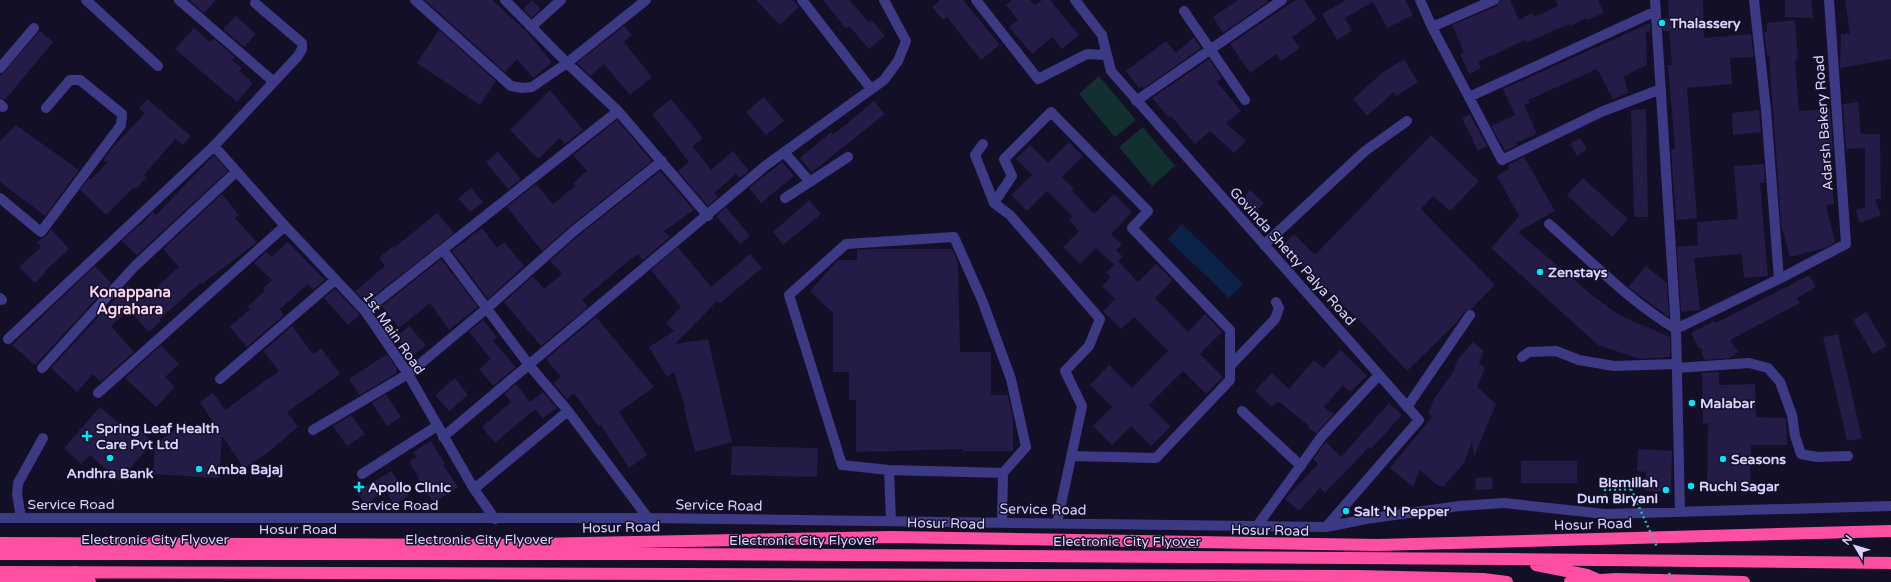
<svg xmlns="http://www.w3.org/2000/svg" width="1891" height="582" viewBox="0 0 1891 582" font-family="'Varela Round',sans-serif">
	<rect width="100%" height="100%" fill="#130f26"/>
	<path fill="#12302f" d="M 1099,76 L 1136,120 L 1115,137 L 1079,94 Z
		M 1143,127 L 1175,166 L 1152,186 L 1119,147 Z"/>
	<path fill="#0c2248" d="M 1182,224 L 1243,284 L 1229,298 L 1168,239 Z"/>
	<path fill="#241b47" d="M 189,0 L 216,0 L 204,13 Z
		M 425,0 L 492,0 L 525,30 L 552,62 L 533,78 L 517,59 L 505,72 Z
		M 532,0 L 541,9 L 532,18 L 523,9 Z
		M 756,0 L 793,0 L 799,7 L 780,25 Z
		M 823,0 L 849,0 L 869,22 L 872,20 L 885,36 L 869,49 L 849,26 L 846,29 Z
		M 940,0 L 963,0 L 1000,45 L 981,60 L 947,17 L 943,20 L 932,7 Z
		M 1012,0 L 1030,0 L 1035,5 L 1042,0 L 1050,0 L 1079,35 L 1062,49 L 1052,37 L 1032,54 L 1009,27 L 1018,20 L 1006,5 Z
		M 1238,0 L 1267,0 L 1268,2 L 1223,33 L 1213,17 Z
		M 1296,0 L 1304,0 L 1317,19 L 1292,37 L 1300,48 L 1281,61 L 1276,54 L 1250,73 L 1230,44 Z
		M 1346,0 L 1405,0 L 1413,15 L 1387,28 L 1373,2 L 1345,18 L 1352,31 L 1337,40 L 1322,14 Z
		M 1500,0 L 1510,0 L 1519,20 L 1532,13 L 1534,17 L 1558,6 L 1555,0 L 1598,0 L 1604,13 L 1587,20 L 1586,18 L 1570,26 L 1569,24 L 1526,43 L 1525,40 L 1478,62 L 1481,68 L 1469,74 L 1460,54 L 1464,52 L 1452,25 L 1497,6 Z
		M 1668,0 L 1703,0 L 1704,38 L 1751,34 L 1754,57 L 1730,58 L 1732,84 L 1687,88 L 1697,218 L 1676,220 L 1671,149 L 1675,149 L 1668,65 L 1672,65 L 1669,31 L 1663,31 L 1663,18 L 1669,18 Z
		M 1785,0 L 1811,0 L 1813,18 L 1785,17 Z
		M 1845,0 L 1891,0 L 1891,59 L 1840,68 L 1841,34 L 1850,33 Z
		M 236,16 L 256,34 L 244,47 L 223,29 Z
		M 1795,20 L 1798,59 L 1795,60 L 1799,111 L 1830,109 L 1833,151 L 1829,151 L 1829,159 L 1834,204 L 1826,205 L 1835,242 L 1825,248 L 1790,257 L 1781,224 L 1769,55 L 1767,55 L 1764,32 L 1767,32 L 1767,23 Z
		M 1650,23 L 1650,31 L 1646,32 L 1647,65 L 1624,76 L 1628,93 L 1613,99 L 1597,69 L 1528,100 L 1530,103 L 1524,105 L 1537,134 L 1516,143 L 1517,145 L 1505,151 L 1491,126 L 1515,115 L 1503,89 Z
		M 624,26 L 632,35 L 624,42 L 652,77 L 630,95 L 604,64 L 590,76 L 577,63 Z
		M 194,28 L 210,42 L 214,39 L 235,57 L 232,60 L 242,68 L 239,71 L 253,83 L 237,102 L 175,49 Z
		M 439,30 L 496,81 L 480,105 L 417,63 Z
		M 40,31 L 53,42 L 5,100 L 0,98 L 0,76 Z
		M 1194,37 L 1201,48 L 1144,88 L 1142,86 L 1139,88 L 1126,71 L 1166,41 L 1176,53 Z
		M 1209,59 L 1222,78 L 1217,82 L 1241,111 L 1226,123 L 1246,141 L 1234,153 L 1210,131 L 1195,144 L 1171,116 L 1169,118 L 1152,98 Z
		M 1404,59 L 1418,82 L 1396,96 L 1394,92 L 1367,116 L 1353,99 L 1382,73 Z
		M 550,90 L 583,130 L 565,144 L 560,138 L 538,159 L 510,130 Z
		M 764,97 L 784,121 L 766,135 L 746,112 Z
		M 147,99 L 191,136 L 183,145 L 175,139 L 144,175 L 147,177 L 136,189 L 134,187 L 106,215 L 80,190 L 89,178 L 91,179 L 107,163 L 103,160 L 113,147 L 145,113 L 139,108 Z
		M 671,99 L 703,138 L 693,146 L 711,170 L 733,151 L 749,171 L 740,178 L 736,174 L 714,193 L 718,197 L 708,206 L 678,171 L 689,162 L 652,114 Z
		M 874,101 L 885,114 L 812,172 L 800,158 L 831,132 L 833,135 Z
		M 1858,102 L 1861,134 L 1880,134 L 1881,199 L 1875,199 L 1881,215 L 1860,223 L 1856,211 L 1865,207 L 1865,148 L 1846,149 L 1843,104 Z
		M 1646,109 L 1648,217 L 1634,217 L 1631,110 Z
		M 1759,110 L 1761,132 L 1733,135 L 1732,113 Z
		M 1470,114 L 1487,146 L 1478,151 L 1462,118 Z
		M 617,120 L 652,161 L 570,226 L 542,251 L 507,207 L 536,184 L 553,204 L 575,186 L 573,183 L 587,171 L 573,155 Z
		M 16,125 L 79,170 L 45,216 L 0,182 L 0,141 Z
		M 1431,135 L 1479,181 L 1450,211 L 1433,196 L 1421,209 L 1495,285 L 1471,309 L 1465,311 L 1458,321 L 1407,371 L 1364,325 L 1293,257 L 1290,261 L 1279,249 L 1294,234 L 1315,255 Z
		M 1580,138 L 1587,149 L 1577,156 L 1570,144 Z
		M 1069,142 L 1083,156 L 1062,177 L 1074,189 L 1072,191 L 1094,214 L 1114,194 L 1132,212 L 1111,234 L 1122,245 L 1116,250 L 1123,257 L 1118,261 L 1138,282 L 1156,264 L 1173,280 L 1155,298 L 1188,332 L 1205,314 L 1222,332 L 1200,354 L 1223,377 L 1206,394 L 1183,371 L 1149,405 L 1171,427 L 1151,446 L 1131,426 L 1112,445 L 1093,426 L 1112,407 L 1090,385 L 1109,365 L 1132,388 L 1168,351 L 1134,317 L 1121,329 L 1103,311 L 1115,299 L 1102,286 L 1111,277 L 1106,273 L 1114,265 L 1096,248 L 1080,264 L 1063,247 L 1079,231 L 1069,220 L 1073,217 L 1047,191 L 1027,211 L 1011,195 L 1032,175 L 1016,159 L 1030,145 L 1048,163 Z
		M 498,152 L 521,179 L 508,189 L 486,162 Z
		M 214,155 L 228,171 L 137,255 L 122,241 L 139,225 L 140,226 L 153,212 L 156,215 Z
		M 1524,157 L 1555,211 L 1518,232 L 1592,295 L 1619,315 L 1670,337 L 1670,357 L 1640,359 L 1598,345 L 1491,248 L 1519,216 L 1497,176 L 1509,169 L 1508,165 Z
		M 782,162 L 794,176 L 761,203 L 749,188 Z
		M 1764,164 L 1765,183 L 1760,183 L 1768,276 L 1744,278 L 1742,254 L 1694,258 L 1700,310 L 1681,312 L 1677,247 L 1698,245 L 1697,222 L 1738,219 L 1734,166 Z
		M 660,171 L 694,210 L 664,231 L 670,237 L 643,260 L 638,254 L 632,258 L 582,300 L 588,307 L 541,346 L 504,302 L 533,276 L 544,289 L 562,274 L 550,261 L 578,236 Z
		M 1583,178 L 1628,219 L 1612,237 L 1567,195 Z
		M 471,188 L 483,202 L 470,212 L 458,198 Z
		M 1250,190 L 1264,203 L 1253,215 L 1239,203 Z
		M 222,194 L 239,215 L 235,218 L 257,242 L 202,284 L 200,283 L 160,319 L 161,321 L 149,332 L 129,310 L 111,326 L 134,352 L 100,382 L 93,374 L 77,392 L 51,368 L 128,285 L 142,300 L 179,267 L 163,249 Z
		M 809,200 L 821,214 L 783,245 L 773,232 Z
		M 726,207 L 750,236 L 740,244 L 716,216 Z
		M 437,213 L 454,233 L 366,302 L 355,291 L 385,266 L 379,258 L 393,246 L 394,248 Z
		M 482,228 L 497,248 L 504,242 L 524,266 L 488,299 L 452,251 Z
		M 51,229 L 69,249 L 45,271 L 46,272 L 35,283 L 19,267 L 41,247 L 37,242 L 46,236 Z
		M 288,242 L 325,280 L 313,290 L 308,284 L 280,309 L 284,315 L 247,347 L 230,327 L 250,309 L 248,306 L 265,291 L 263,288 L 272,280 L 254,263 L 266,252 L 271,257 L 272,256 Z
		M 678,247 L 711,287 L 750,254 L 762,268 L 720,303 L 717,301 L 675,344 L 708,339 L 732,442 L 695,452 L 684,408 L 685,407 L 674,372 L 667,377 L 649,347 L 674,331 L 666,323 L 681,307 L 651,270 Z
		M 873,249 L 952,249 L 958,263 L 960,352 L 991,352 L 991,395 L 1008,395 L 1013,419 L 1013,451 L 963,451 L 963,449 L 856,452 L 856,400 L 849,400 L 849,372 L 833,372 L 833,313 L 810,291 L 838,260 L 857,260 L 857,250 Z
		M 441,259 L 478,307 L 449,330 L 430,303 L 399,328 L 382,306 Z
		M 95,266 L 111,283 L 35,365 L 12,345 Z
		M 1646,266 L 1667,283 L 1669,317 L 1628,287 Z
		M 1809,275 L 1816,287 L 1797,298 L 1800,303 L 1730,340 L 1738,352 L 1730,358 L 1705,360 L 1701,352 L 1703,350 L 1698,347 L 1691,333 L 1714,321 L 1716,323 Z
		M 335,289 L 360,315 L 348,325 L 324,298 Z
		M 1866,312 L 1887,346 L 1873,354 L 1853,320 Z
		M 596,317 L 654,387 L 619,412 L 647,455 L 629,468 L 601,425 L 599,427 L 574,393 L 567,399 L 553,383 L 561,377 L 546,359 Z
		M 483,320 L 497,337 L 493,341 L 516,367 L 493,386 L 479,369 L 491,359 L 469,332 Z
		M 292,326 L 313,354 L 321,348 L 340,374 L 287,412 L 298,427 L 266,454 L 244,468 L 222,436 L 219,478 L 153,474 L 155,446 L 170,432 L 215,425 L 200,402 L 213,393 L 225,410 L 279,371 L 263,351 Z
		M 409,326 L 426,345 L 407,361 L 398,347 L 402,344 L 396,337 Z
		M 1838,334 L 1862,438 L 1847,441 L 1823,337 Z
		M 1473,342 L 1484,351 L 1479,363 L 1485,368 L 1477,387 L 1496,404 L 1474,457 L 1472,442 L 1464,463 L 1443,487 L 1437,485 L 1420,470 L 1413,487 L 1390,468 L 1432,417 L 1428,414 L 1435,397 L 1453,372 L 1458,359 Z
		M 161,345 L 179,364 L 165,377 L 175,387 L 156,407 L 125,378 Z
		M 1341,350 L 1367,376 L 1350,392 L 1343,385 L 1324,407 L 1334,414 L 1316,433 L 1308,428 L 1309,426 L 1278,401 L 1272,407 L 1255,391 L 1272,373 L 1289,389 L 1314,360 L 1323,368 Z
		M 387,354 L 397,369 L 396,371 L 397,373 L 360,395 L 349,379 Z
		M 1719,372 L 1719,385 L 1755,384 L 1756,417 L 1786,418 L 1787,445 L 1751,445 L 1750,491 L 1707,491 L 1708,423 L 1703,424 L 1702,373 Z
		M 455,378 L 468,395 L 449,411 L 435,395 Z
		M 516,384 L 530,402 L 543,392 L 557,408 L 543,418 L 535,409 L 495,443 L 482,427 L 511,402 L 504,394 Z
		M 386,394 L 401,417 L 387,426 L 372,403 Z
		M 1389,403 L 1402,415 L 1371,449 L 1369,447 L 1325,493 L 1320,488 L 1299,511 L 1285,499 L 1318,464 L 1313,459 L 1326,442 L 1341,457 Z
		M 100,407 L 127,430 L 133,424 L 153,442 L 119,481 L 90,455 L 81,464 L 64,448 Z
		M 351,415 L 365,434 L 347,446 L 333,426 Z
		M 431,441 L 445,464 L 443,465 L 458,487 L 434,503 L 418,479 L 419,478 L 409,462 L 416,457 L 413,452 Z
		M 732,446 L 818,448 L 817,477 L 731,475 Z
		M 1638,449 L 1672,451 L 1671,492 L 1645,491 L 1646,472 L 1637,471 Z
		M 1521,461 L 1577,461 L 1577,483 L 1521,483 Z
		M 391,471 L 409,496 L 394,505 L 386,491 L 365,504 L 357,492 Z
		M 1492,477 L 1493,489 L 1476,490 L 1475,478 Z"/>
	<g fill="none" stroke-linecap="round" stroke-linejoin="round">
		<path stroke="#2fb8b0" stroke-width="2.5" stroke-dasharray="2 3" stroke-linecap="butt" d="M 1605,501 L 1605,490 L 1631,489"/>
		<path stroke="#3d3a85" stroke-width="10" d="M 86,0 L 158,66
			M 179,0 L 274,82
			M 415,0 L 511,86 L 522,88 L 532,87 L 567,63 L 646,0
			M 505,0 L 567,63 L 618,111 L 708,216
			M 802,0 L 871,89
			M 976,0 L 1038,79 L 1087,54 L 1107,55
			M 1075,0 L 1102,35 L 1111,71 L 1419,420 L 1326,527
			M 1420,0 L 1432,27 L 1502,160 L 1601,112 L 1661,89
			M 1655,0 L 1676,329 L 1680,512
			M 1754,0 L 1766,110 L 1779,279
			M 1184,11 L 1245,100
			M 531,27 L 561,0
			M 1432,27 L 1494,0
			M 0,68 L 34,28
			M 1469,97 L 1656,11
			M 1136,101 L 1282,0
			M 0,104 L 3,107
			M 983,144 L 975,155 L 994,203 L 1010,215 L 1100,319 L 1089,346 L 1065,371 L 1082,406 L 1057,523
			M 214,146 L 285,226 L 365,311 L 408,374 L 474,489 L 495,519
			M 784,152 L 810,182
			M 0,198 L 41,232 L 121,125 L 122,114 L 80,80 L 70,80 L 46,108
			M 785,198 L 848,157
			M 994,203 L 1012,176 L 1004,159 L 1051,112 L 1148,211 L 1132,228 L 1230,330 L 1230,380 L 1156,458 L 1072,456
			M 1549,224 C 1590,260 1629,301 1676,329 L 1779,279 L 1846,244 L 1829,0
			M 954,237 L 982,300 L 1011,379 L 1026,447 L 1003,473 L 889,470 L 842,465 L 789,295 L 846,244 Z
			M 1264,245 L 1365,151 L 1407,121
			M 443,250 L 529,365 L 568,411 L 648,518
			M 0,298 L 2,300
			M 365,311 L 618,111
			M 8,339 L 214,146 L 298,56 L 302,49 L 302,43 L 255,3
			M 1522,357 L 1529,352 L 1556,351 L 1579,360 L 1614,366 L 1676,364
			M 1230,366 L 1275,319 L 1279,308 L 1276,302
			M 42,368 L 135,266 L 236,172
			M 1677,368 L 1749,363 L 1768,368 L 1780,382 L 1792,415 L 1795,436 L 1801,454 L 1817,457 L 1848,456
			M 220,379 L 335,280
			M 98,393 L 285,226
			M 1407,407 L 1470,315
			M 1242,411 L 1301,466
			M 313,430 L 408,374 L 486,309 L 574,231 L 662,161
			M 443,437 L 765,166 L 884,80 L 898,61 L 906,41 L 884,0
			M 889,470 L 891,521
			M 362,474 L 437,426
			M 474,489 L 568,411
			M 0,518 L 648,518 L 1326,527 L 1366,519 L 1459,506 L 1504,503 L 1605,514 L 1891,506
			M 21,518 L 17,494 L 18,483 L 43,438
			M 1002,523 L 1003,473
			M 1257,526 L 1322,436 L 1379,375"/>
		<path stroke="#ff4fa3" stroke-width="12" d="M 0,543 L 489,545 L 892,537 L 1378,545 L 1891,531
			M 0,554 L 659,554 L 1507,559
			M 0,572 L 1358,576 L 1483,579 L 1507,582
			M 0,581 L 90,582
			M 1570,582 L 1616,579 L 1744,582"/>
		<path stroke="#2fb8b0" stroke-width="2.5" stroke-dasharray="2 3" stroke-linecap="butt" d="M 1631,489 L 1657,547
			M 1669,573 L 1673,582"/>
		<path stroke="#ff4fa3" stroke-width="12" d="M 1507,559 L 1891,563
			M 1536,565 L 1587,575 L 1603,582
			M 75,572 L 89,582"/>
	</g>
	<g fill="#00e5ff" stroke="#130f26" stroke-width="1.5">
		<circle cx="1662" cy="23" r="4"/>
		<circle cx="1540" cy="272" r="4"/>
		<circle cx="1692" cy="403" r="4"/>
		<path d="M85 430h4v4h4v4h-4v4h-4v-4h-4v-4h4z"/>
		<circle cx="110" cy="458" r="4"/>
		<circle cx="1723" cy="459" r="4"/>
		<circle cx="199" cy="469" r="4"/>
		<circle cx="1691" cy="486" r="4"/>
		<path d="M357 481h4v4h4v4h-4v4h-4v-4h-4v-4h4z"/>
		<circle cx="1666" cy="490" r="4"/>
		<circle cx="1346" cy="511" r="4"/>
	</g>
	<g text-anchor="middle" stroke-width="3" stroke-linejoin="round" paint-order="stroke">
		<g font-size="14" font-weight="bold" fill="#d9d4ff" stroke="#130f26" text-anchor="start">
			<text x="1670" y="28">Thalassery</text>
			<text x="1548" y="277">Zenstays</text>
			<text x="1700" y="408">Malabar</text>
			<text x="96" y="433">Spring Leaf Health<tspan x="96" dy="16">Care Pvt Ltd</tspan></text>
			<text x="1731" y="464">Seasons</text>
			<text x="207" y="474">Amba Bajaj</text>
			<text x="110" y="478" text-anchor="middle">Andhra Bank</text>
			<text x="1658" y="487" text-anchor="end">Bismillah<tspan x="1658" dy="16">Dum Biryani</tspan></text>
			<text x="1699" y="491">Ruchi Sagar</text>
			<text x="368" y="492">Apollo Clinic</text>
			<text x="1354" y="516">Salt 'N Pepper</text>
		</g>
		<g font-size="14" fill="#d9d4ff" stroke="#130f26">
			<text transform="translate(1823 123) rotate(-94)" y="5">Adarsh Bakery Road</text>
			<text transform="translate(1293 256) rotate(48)" y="5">Govinda Shetty Palya Road</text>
			<text transform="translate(394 333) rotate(55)" y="5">1st Main Road</text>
			<text x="71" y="509">Service Road</text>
			<text x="395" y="510">Service Road</text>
			<text transform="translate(719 505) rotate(1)" y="5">Service Road</text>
			<text transform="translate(1043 509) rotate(1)" y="5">Service Road</text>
			<text transform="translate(946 523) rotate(1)" y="5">Hosur Road</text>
			<text transform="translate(1593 524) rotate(-2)" y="5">Hosur Road</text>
			<text transform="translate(621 527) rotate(-1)" y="5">Hosur Road</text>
			<text x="298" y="534">Hosur Road</text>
			<text transform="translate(1270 530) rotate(1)" y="5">Hosur Road</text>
			<text x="155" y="544">Electronic City Flyover</text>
			<text x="479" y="544">Electronic City Flyover</text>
			<text x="803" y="545">Electronic City Flyover</text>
			<text x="1127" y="546">Electronic City Flyover</text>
		</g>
		<g font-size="15" font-weight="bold" fill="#ffd6f0" stroke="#130f26">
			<text x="130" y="297">Konappana<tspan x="130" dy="17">Agrahara</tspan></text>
		</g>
	</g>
	<g transform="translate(1855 546) rotate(308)" stroke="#130f26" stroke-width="3" paint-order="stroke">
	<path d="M0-3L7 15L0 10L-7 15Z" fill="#d9d4ff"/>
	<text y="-6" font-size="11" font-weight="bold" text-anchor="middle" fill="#d9d4ff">N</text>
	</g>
</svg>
